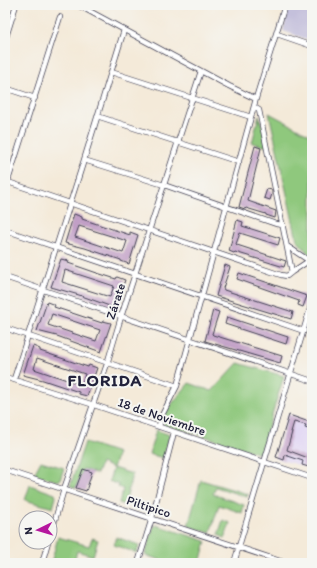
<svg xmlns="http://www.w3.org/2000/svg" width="317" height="568" viewBox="0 0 317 568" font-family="Itim,sans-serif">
	<rect width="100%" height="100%" fill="#f6f6f2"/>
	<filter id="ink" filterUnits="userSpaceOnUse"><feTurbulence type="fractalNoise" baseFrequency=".025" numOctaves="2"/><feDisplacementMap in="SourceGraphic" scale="8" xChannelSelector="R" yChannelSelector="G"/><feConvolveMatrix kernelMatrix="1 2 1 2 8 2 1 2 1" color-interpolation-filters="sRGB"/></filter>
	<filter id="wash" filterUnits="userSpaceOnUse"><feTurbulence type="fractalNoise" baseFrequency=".012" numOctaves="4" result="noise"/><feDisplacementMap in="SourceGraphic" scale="16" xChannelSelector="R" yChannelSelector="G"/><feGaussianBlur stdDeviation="0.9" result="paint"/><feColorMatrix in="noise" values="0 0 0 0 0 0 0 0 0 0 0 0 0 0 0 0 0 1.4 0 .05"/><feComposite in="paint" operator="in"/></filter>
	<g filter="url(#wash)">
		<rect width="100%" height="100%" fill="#f4ead9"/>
		<path fill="#e0d4f4" d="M 288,414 L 312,422 L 312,469 L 275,458 Z"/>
		<path fill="#c4c0db" d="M 290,5 L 312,5 L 312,41 L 283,31 Z"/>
		<path fill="#8fc87d" stroke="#58755c" d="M 269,113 L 312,136 L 312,258 L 297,240 Z
			M 259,115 L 268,147 L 252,143 Z
			M 238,363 L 284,376 L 260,454 L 185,430 L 164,425 L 163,419 L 166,411 L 189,383 L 212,391 Z
			M 156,430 L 170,435 L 163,458 L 149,454 Z
			M 85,442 L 118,453 L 113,468 L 132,474 L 125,505 L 119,503 L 123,489 L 118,487 L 119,485 L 109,481 L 113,468 L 101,463 L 97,474 L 83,469 L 76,488 L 70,486 Z
			M 41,461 L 64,468 L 60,480 L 57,481 L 34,474 Z
			M 201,480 L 248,494 L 247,497 L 216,487 L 213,494 L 244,505 L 242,513 L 219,505 L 210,533 L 188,526 Z
			M 30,485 L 55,494 L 56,497 L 53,508 L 25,500 Z
			M 223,520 L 230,523 L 225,538 L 218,535 Z
			M 156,525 L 206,541 L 200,563 L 170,563 L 145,555 L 153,528 Z
			M 58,537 L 89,546 L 92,538 L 98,540 L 93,556 L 77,551 L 74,563 L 51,563 Z
			M 116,537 L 139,545 L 137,553 L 114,545 Z"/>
		<g id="blocks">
			<path fill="#c19fc6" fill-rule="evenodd" d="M 255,146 L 261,148 L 248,201 L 276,211 L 275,218 L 266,215 L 266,214 L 246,208 L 245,209 L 239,207 Z
				M 267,189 L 272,190 L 272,194 L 270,200 L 264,198 Z
				M 74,214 L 82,217 L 82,219 L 130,235 L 130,232 L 138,235 L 129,264 L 121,261 L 121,260 L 85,248 L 65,243 ZM 79,226 L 127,241 L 123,253 L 75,237 Z
				M 237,220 L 243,222 L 242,226 L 280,238 L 278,245 L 240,233 L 236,244 L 237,245 L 286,261 L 284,267 L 235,252 L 234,253 L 229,251 Z
				M 61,259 L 69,261 L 68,263 L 97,273 L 116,279 L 117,277 L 125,280 L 115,308 L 79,295 L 51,287 ZM 65,270 L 114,286 L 110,297 L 62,282 Z
				M 225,265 L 230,267 L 223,288 L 224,290 L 293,312 L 291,319 L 216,296 Z
				M 239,273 L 307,296 L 303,307 L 298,305 L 299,301 L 237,279 Z
				M 47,302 L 55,305 L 54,307 L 102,323 L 103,321 L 111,323 L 101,352 L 57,336 L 37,331 ZM 52,314 L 100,330 L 96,341 L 48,325 Z
				M 213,310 L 219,312 L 212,334 L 213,335 L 282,356 L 280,363 L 205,341 Z
				M 227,317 L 288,337 L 286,344 L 225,324 Z
				M 33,346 L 40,349 L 40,351 L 88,367 L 89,365 L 97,368 L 87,396 L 79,394 L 79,392 L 43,380 L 23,375 ZM 37,358 L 85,374 L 82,385 L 34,369 Z
				M 289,415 L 312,423 L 312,430 L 305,428 L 306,425 L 294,422 L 291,432 L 292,432 L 287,450 L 311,459 L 310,461 L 312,462 L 312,468 L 302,465 L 303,461 L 285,455 L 284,460 L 276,457 Z
				M 83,469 L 92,472 L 86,491 L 76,488 Z"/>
		</g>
	</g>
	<g filter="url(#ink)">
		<use href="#blocks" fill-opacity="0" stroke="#424053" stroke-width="1"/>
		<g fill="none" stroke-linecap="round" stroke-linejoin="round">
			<defs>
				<path id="street" d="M 78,5 L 229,86 L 256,99
					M 277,34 L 312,46
					M 5,40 L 16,5
					M 111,72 L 251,117
					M 5,88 L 35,98
					M 97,116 L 239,162
					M 84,160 L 164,185 L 276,224 L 283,225
					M 5,181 L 281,275 L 287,276 L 292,272 L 259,110 L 254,107
					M 5,190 L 60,17
					M 5,230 L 304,331
					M 287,246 L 311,262
					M 292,272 L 307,262 L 312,262
					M 5,277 L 312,381
					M 5,328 L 177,386
					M 5,377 L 94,405 L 312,478
					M 14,379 L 84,160 L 124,30
					M 159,427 L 161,417 L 177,386 L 257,95 L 285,5
					M 5,470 L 286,563
					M 50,537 L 64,489 L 107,364 L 121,317 L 201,71
					M 42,563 L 48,542
					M 138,563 L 152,518 L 174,432
					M 234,563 L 312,302"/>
			</defs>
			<use href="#street" stroke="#424053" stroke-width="6"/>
			<use href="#street" stroke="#fff" stroke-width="4.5"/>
		</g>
	</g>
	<g text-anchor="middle" stroke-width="4" stroke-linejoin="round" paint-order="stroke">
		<g font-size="13" fill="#22223b" stroke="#f6f6f2">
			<text transform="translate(115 301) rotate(-72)" y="5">Zárate</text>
			<text transform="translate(162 416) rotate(19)" y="5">18 de Noviembre</text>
			<text transform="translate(149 506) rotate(18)" y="5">Piltipico</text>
		</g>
		<g font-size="17" font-weight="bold" letter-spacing="1" fill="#22223b" stroke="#f6f6f2">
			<text x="105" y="386">FLORIDA</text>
		</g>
	</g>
	<rect width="317" height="568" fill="none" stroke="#f6f6f2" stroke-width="20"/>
	<g transform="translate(38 530) rotate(265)"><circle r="19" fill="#f6f6f2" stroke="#a1a1a9"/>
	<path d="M0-3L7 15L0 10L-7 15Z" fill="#b5179e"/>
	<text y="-6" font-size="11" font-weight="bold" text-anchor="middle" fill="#22223b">N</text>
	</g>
</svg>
